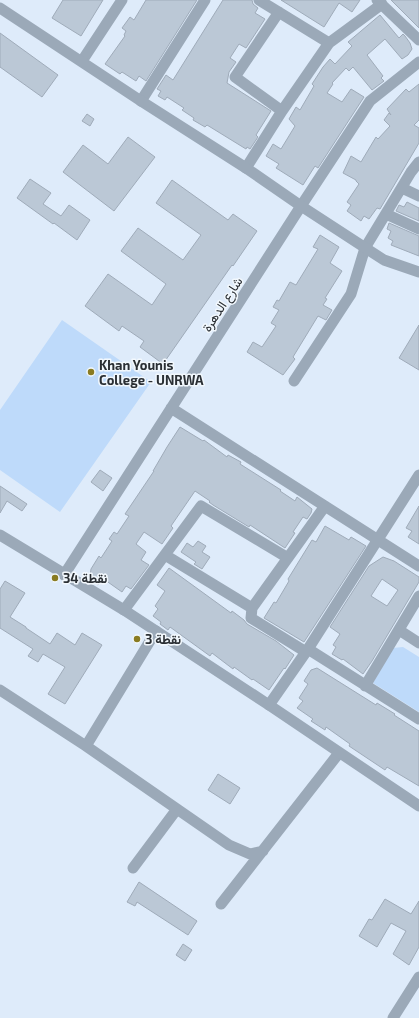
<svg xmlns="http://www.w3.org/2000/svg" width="419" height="1018" viewBox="0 0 419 1018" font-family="'Exo 2',Vazirmatn,sans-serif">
	<rect width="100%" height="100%" fill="#deebfa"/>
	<path fill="#bedafa" d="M 62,320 L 151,382 L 60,512 L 0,470 L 0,410 Z
		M 403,647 L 419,657 L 419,712 L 373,683 L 393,648 Z"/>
	<path fill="#bbc8d6" stroke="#9fabb9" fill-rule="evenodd" d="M 63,0 L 103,0 L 81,36 L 52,18 Z
		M 146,0 L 197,0 L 146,81 L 139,76 L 136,81 L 122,72 L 120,74 L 105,64 L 125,36 L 124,35 L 126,31 L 122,28 L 130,17 L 134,20 Z
		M 223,0 L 252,0 L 253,4 L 258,8 L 255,13 L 265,19 L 246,48 L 239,44 L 230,58 L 236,62 L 229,72 L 227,83 L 271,111 L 256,135 L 258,137 L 250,149 L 247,147 L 246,149 L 207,125 L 205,127 L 193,120 L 194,118 L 182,110 L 184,108 L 167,97 L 165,100 L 158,96 L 161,91 L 157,89 L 166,75 L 173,80 Z
		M 281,0 L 360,0 L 352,12 L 339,3 L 324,27 Z
		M 391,0 L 419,0 L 419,28 Z
		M 380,15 L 399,38 L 403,34 L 405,36 L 410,43 L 412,49 L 408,55 L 402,59 L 385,39 L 367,55 L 383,76 L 381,78 L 384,81 L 372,90 L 353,67 L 349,71 L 346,68 L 332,83 L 333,84 L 327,93 L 342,102 L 351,89 L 364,97 L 318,168 L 315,166 L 303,185 L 276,168 L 279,164 L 266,156 L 273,144 L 281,149 L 295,126 L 289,119 L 296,107 L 300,110 L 314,86 L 312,84 L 323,67 L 330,59 L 335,64 L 352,46 L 348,42 Z
		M 0,33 L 58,75 L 42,97 L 0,67 Z
		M 419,84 L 419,120 L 414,125 L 419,128 L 419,143 L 380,209 L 377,208 L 369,219 L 364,216 L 361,221 L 347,211 L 351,205 L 347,202 L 359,184 L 356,181 L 356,180 L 343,173 L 351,156 L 361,162 L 376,137 L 378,139 L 390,126 L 384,120 L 389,113 L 391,115 L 387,109 L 406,89 L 409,92 Z
		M 87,114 L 94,119 L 90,126 L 82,121 Z
		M 128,137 L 155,157 L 114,211 L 63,172 L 83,145 L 108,164 Z
		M 30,179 L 51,193 L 43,204 L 61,216 L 69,205 L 90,220 L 77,240 L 54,223 L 53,224 L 17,198 Z
		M 172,180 L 228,220 L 233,214 L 257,231 L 233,266 L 232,265 L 163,364 L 140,347 L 144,341 L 122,326 L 119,331 L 85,306 L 108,274 L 152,305 L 166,284 L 121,251 L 138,228 L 183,260 L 201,235 L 156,203 Z
		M 407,202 L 419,208 L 419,221 L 396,211 L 399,205 L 404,207 Z
		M 389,223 L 419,236 L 419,256 L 391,245 L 393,241 L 388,238 L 391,231 L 387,229 Z
		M 320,235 L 339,247 L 330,263 L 342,271 L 325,298 L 327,299 L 323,305 L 332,310 L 326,320 L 318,316 L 293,357 L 295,359 L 283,375 L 247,352 L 253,342 L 262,347 L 276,326 L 271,323 L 279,310 L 273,307 L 277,300 L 279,301 L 290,282 L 296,285 L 318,249 L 313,247 Z
		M 419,325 L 419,370 L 399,358 Z
		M 180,427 L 203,441 L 204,440 L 227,457 L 228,455 L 241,462 L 240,464 L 281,490 L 280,491 L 295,501 L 297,497 L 312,509 L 311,513 L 307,519 L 303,517 L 293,532 L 295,533 L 285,548 L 250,525 L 249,527 L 213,505 L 209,502 L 210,501 L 195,491 L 171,526 L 173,528 L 162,544 L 144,532 L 136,544 L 146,552 L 141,560 L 149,565 L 131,589 L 126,586 L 122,592 L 105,580 L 104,582 L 101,580 L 98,585 L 94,582 L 90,576 L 91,569 L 99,556 L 101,558 L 112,541 L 109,539 L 114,532 L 117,534 L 129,516 L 125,514 L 154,471 L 153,471 L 167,447 Z
		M 100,470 L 112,478 L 103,491 L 91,482 Z
		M 0,486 L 27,504 L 22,511 L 7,501 L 0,513 Z
		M 419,506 L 419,544 L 408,537 L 412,531 L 406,528 Z
		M 325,526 L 349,540 L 351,537 L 366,546 L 304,642 L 264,618 L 274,602 L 276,603 L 289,581 L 288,579 L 312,540 L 316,542 Z
		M 198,541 L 206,546 L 202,552 L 210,557 L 202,569 L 194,564 L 196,562 L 181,552 L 187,543 L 193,547 Z
		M 383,557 L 394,561 L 419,577 L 419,582 L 372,661 L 363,674 L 343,659 L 342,660 L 332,654 L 336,647 L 333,645 L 340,634 L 330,627 L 369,566 ZM 382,579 L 398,590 L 387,606 L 371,596 Z
		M 169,568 L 231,613 L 232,611 L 244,620 L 247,624 L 276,641 L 294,655 L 285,669 L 284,668 L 269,690 L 253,679 L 252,680 L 234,667 L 233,669 L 212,653 L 210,656 L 170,627 L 168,630 L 160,624 L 161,622 L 153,616 L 158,609 L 155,606 L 165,591 L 157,585 Z
		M 5,581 L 25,593 L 10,617 L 26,627 L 26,628 L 50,644 L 57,633 L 75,645 L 82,633 L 102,645 L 65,704 L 48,694 L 65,667 L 43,654 L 38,662 L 28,656 L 33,649 L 0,628 L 0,589 Z
		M 317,668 L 376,705 L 377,703 L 395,714 L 394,715 L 419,731 L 419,786 L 387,767 L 385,770 L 349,746 L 350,744 L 326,727 L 325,730 L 311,721 L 313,719 L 297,708 L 303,701 L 299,698 L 308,684 L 304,681 L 311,670 Z
		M 218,774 L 240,788 L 230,804 L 208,790 Z
		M 139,882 L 197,921 L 188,935 L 137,902 L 135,906 L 127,902 Z
		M 385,899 L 411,914 L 419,901 L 419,947 L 409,965 L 393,954 L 406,931 L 391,923 L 377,947 L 359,936 L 369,919 L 372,920 Z
		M 183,944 L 192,950 L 185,961 L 176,955 Z"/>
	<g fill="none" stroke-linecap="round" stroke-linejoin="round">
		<path stroke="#9ba9b8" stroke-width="11" d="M 259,0 L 329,43
			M 377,0 L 419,40
			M 279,12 L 235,77 L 282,111
			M 82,61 L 122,0
			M 141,101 L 205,0
			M 246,168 L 282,111 L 329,43 L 382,4
			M 402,188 L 419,196
			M 386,214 L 419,229
			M 294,381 L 351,294 L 365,248 L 411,172 L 419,162
			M 171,408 L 419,566
			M 165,555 L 252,608 L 325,506
			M 64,575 L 301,206 L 370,101 L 419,62
			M 252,608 L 251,618 L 306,652
			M 124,610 L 201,506 L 288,558
			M 399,630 L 419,643
			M 156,631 L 86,746 L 229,845 L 250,854 L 263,851
			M 308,649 L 419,719
			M 365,686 L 419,596
			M 0,690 L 86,746
			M 269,705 L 308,649 L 419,475
			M 133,868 L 177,809
			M 221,904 L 339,753
			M 393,1018 L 419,977"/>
		<path stroke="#9ba9b8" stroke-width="11" d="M 0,8 L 141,101 L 246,168 L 301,206 L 384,260 L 419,272
			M 0,535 L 124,610 L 269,705 L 419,806"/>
	</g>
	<g fill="#897b21" stroke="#f2f8fd" stroke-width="1.5">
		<circle cx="91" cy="372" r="4"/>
		<circle cx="55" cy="578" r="4"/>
		<circle cx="137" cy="639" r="4"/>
	</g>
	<g text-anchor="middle" stroke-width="3" stroke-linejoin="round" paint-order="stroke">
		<g font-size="13" fill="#2a2f34" stroke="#f2f8fd">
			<text transform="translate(222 304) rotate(-57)" y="5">شارع الدهرة</text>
		</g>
		<g font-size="13" font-weight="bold" fill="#2a2f34" stroke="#f2f8fd" text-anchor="start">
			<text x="99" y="370">Khan Younis<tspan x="99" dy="15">College - UNRWA</tspan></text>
			<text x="63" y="583">نقطة 34</text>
			<text x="145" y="644">نقطة 3</text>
		</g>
	</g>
</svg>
